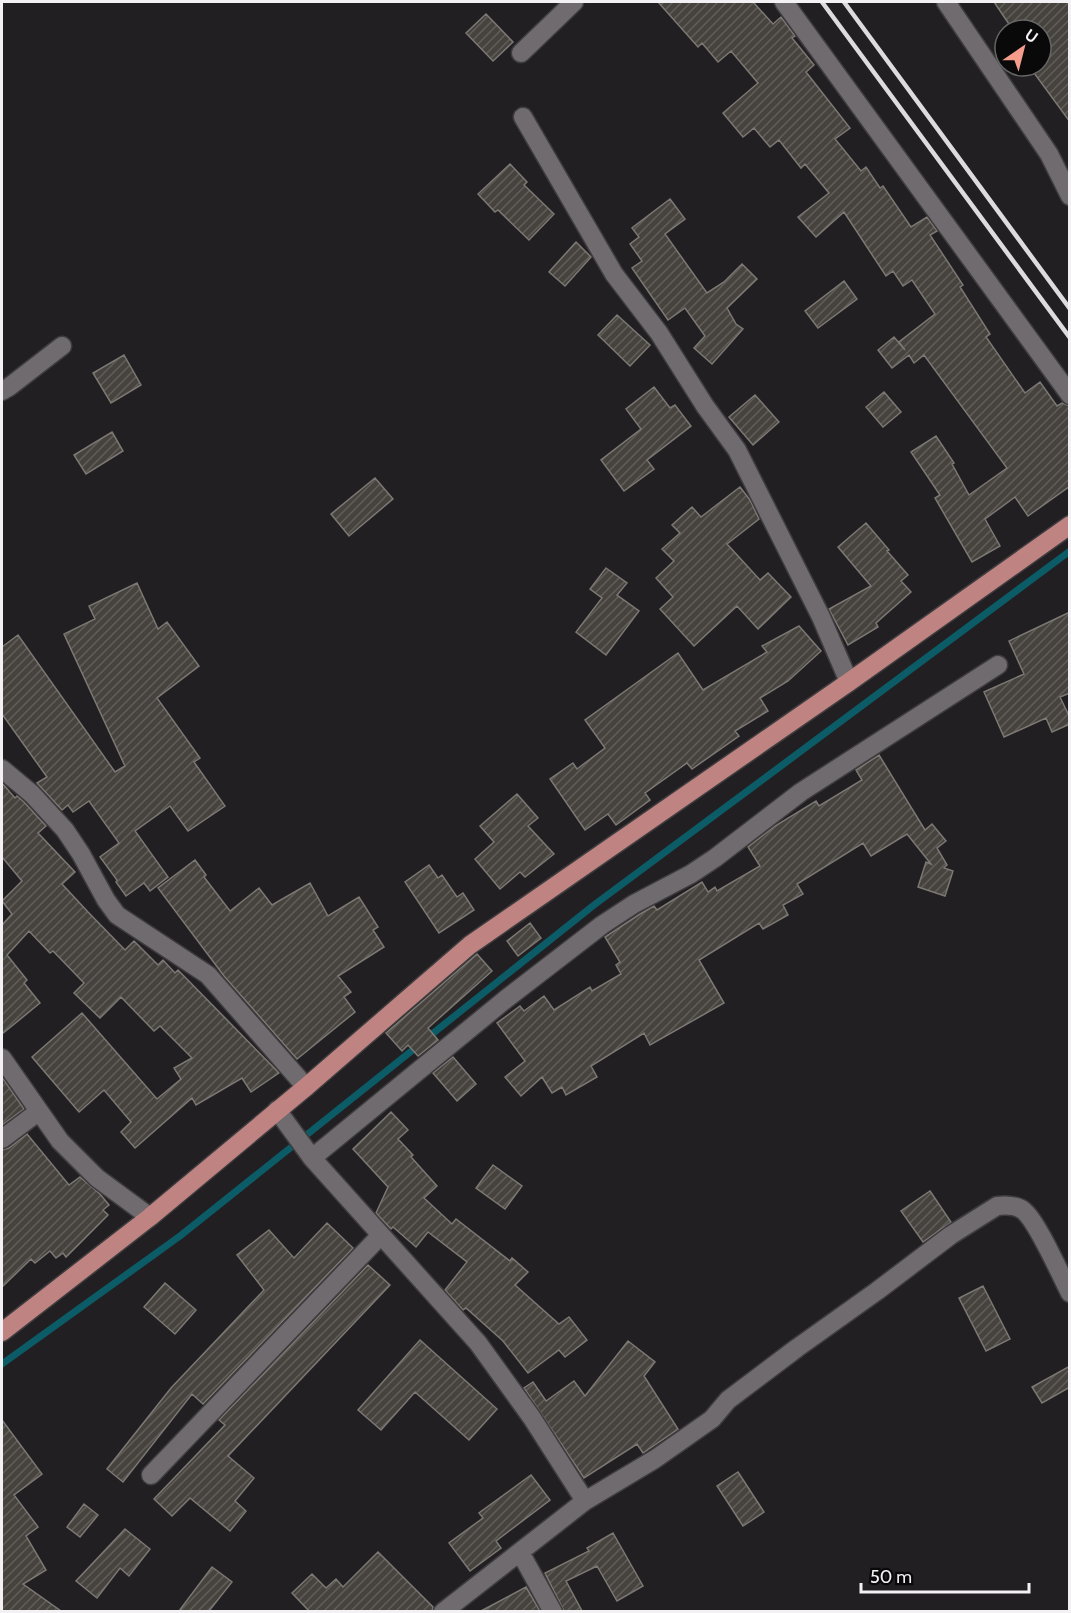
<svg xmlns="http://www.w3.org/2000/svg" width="1071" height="1613" viewBox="0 0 1071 1613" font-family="Cabin,sans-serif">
	<defs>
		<pattern id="building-hatch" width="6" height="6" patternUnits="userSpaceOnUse" patternTransform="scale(1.5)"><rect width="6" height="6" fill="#46423e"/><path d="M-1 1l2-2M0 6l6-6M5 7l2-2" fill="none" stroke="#615e5a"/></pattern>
	</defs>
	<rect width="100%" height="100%" fill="#221f22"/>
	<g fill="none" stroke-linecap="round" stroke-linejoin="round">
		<path stroke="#0b5c66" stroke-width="7" d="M 427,1038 L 594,905 L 1070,551
			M 2,1364 L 180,1236 L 419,1045"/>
	</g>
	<path fill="url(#building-hatch)" stroke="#7c7874" stroke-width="1.5" d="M 658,2 L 753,2 L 773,24 L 781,17 L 795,36 L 792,38 L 814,65 L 806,72 L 850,128 L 835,139 L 861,171 L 866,167 L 880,188 L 883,186 L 911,227 L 927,217 L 937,231 L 930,235 L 963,285 L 960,287 L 990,334 L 986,337 L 1025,393 L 1040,382 L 1057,406 L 1062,403 L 1070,406 L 1070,486 L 1028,516 L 1015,497 L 985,519 L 1000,546 L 972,562 L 935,498 L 940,495 L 911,452 L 936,436 L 954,463 L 952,464 L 969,495 L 1007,468 L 924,355 L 914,363 L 909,355 L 892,368 L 878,350 L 894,337 L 905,350 L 899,342 L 935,314 L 912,280 L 903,286 L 893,271 L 886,276 L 844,212 L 816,237 L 798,217 L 829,193 L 805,164 L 801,168 L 779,140 L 770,147 L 754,128 L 743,137 L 723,113 L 758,83 L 731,51 L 718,62 L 702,43 L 698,47 Z
		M 994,2 L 1070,2 L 1070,122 L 1029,66 L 1041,66 L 1041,30 L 1013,30 Z
		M 486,14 L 513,42 L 493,61 L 466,33 Z
		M 510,164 L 527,182 L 524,185 L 554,214 L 529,240 L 498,210 L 495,212 L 478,194 Z
		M 670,199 L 685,219 L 665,234 L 707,293 L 724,282 L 742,264 L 757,279 L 727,308 L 736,324 L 743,329 L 712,364 L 694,348 L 705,336 L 685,308 L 668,320 L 632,268 L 642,261 L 630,244 L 639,237 L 632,228 Z
		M 576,242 L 591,257 L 565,286 L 549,272 Z
		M 844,281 L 857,299 L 818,328 L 805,311 Z
		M 617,315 L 650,345 L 630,366 L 598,335 Z
		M 124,355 L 141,385 L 111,403 L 93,373 Z
		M 654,387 L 670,408 L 675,405 L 691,426 L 647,460 L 654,469 L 624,491 L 601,460 L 641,429 L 626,409 Z
		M 884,392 L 901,412 L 883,427 L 866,407 Z
		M 755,395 L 779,422 L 753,445 L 729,417 Z
		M 112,432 L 123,451 L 86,474 L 74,455 Z
		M 375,478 L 393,499 L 349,536 L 331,514 Z
		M 740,487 L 750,500 L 759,519 L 727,544 L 760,580 L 768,573 L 791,597 L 758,629 L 737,606 L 694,646 L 660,609 L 673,597 L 656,578 L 674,561 L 662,549 L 680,533 L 672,525 L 692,507 L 701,517 Z
		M 866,523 L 889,550 L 887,551 L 908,575 L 901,581 L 911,592 L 876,623 L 878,627 L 848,645 L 829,609 L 871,586 L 838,547 Z
		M 606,568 L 627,583 L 617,595 L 639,611 L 606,655 L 576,632 L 602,598 L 590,589 Z
		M 137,583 L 158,629 L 167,622 L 199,666 L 157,698 L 200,758 L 194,762 L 225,806 L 188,831 L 170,806 L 135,831 L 168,877 L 150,891 L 144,883 L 126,896 L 116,882 L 117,880 L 100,857 L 119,843 L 89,801 L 73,812 L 68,805 L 62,810 L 37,783 L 47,777 L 2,714 L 2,647 L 18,635 L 115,772 L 125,766 L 64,634 L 95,619 L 89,606 Z
		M 1070,612 L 1070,693 L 1060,697 L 1070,718 L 1070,724 L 1052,732 L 1046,718 L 1004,737 L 984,692 L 1024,674 L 1009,641 Z
		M 799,626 L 821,651 L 788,681 L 760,698 L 768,711 L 735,731 L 739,736 L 692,769 L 687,763 L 645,793 L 650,800 L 616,825 L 608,814 L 585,830 L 550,779 L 573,763 L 577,769 L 605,748 L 585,720 L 678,653 L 703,690 L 767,652 L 762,646 Z
		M 879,755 L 925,830 L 932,824 L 946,841 L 937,848 L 947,865 L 944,868 L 953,871 L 945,896 L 918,887 L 926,862 L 931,864 L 907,834 L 871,856 L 863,843 L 797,884 L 803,894 L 783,905 L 788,915 L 763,929 L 759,923 L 699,960 L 724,1003 L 650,1045 L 644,1033 L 591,1066 L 597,1077 L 566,1095 L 562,1087 L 552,1093 L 542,1077 L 521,1096 L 505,1077 L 525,1061 L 497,1023 L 520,1006 L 524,1011 L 544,996 L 554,1010 L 590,987 L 592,991 L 621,974 L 616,965 L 620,962 L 605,937 L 640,914 L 654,906 L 657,910 L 702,882 L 708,892 L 715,887 L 717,891 L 760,866 L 748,847 L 775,826 L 816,801 L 819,806 L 862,780 L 856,770 Z
		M 2,783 L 15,798 L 17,796 L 24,802 L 46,826 L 38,833 L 75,872 L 62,884 L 88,912 L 125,950 L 134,941 L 158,965 L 163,960 L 175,973 L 178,970 L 279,1073 L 251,1092 L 242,1078 L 196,1105 L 192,1098 L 135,1148 L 121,1132 L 131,1122 L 104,1090 L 79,1112 L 32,1057 L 82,1013 L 157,1099 L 181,1079 L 174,1068 L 192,1058 L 160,1026 L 154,1031 L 121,997 L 100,1018 L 74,993 L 84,983 L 53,951 L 50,953 L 29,931 L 7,955 L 27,980 L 24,983 L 40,1003 L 2,1034 L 2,925 L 12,914 L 2,901 L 22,881 L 2,857 Z
		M 517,794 L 538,818 L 528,826 L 554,854 L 525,877 L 520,872 L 500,889 L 475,859 L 494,842 L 480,826 Z
		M 195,860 L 206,875 L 204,877 L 230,911 L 259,888 L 272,905 L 310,883 L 328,916 L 359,897 L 378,927 L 373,930 L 384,947 L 338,976 L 351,992 L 344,997 L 355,1012 L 297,1059 L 224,976 L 158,888 Z
		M 429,865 L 438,878 L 442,875 L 457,897 L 463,893 L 474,910 L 439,933 L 405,882 Z
		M 530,923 L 541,938 L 518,956 L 507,941 Z
		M 477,954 L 492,971 L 428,1028 L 438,1040 L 418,1056 L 408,1045 L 402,1051 L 386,1033 Z
		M 453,1057 L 476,1084 L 457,1101 L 433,1073 Z
		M 2,1077 L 24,1109 L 2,1125 Z
		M 391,1112 L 408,1130 L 398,1139 L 413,1155 L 411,1157 L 437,1186 L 424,1198 L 452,1224 L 456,1219 L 510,1261 L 512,1258 L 528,1272 L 515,1285 L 559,1324 L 569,1317 L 587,1340 L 565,1357 L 559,1350 L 528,1373 L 503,1341 L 466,1308 L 463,1310 L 445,1290 L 467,1262 L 428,1232 L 416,1247 L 393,1227 L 391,1229 L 376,1213 L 388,1187 L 353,1149 Z
		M 27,1134 L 69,1185 L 80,1177 L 100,1194 L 109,1205 L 103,1210 L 108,1215 L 66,1257 L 63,1253 L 56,1258 L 50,1251 L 35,1263 L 31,1259 L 2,1287 L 2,1150 L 9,1148 Z
		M 493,1165 L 522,1186 L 505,1209 L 476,1188 Z
		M 930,1191 L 951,1222 L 923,1242 L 901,1211 Z
		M 327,1223 L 353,1248 L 203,1404 L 192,1394 L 123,1482 L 107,1469 L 171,1388 L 264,1290 L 237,1255 L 269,1230 L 294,1258 Z
		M 368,1265 L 390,1285 L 228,1456 L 254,1478 L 235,1501 L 246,1511 L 230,1531 L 190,1498 L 172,1516 L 154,1499 L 225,1425 L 219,1420 Z
		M 165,1283 L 196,1310 L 175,1334 L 144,1307 Z
		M 983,1286 L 1010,1339 L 986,1351 L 959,1298 Z
		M 420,1340 L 497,1409 L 469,1440 L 415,1392 L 381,1430 L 358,1410 Z
		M 628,1341 L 655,1362 L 644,1376 L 678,1429 L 643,1453 L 637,1444 L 584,1478 L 524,1388 L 533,1382 L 546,1401 L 574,1381 L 585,1396 Z
		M 1070,1366 L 1070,1387 L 1042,1403 L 1032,1387 Z
		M 2,1420 L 42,1474 L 14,1495 L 38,1527 L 26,1536 L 46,1570 L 23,1584 L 61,1611 L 2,1611 Z
		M 738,1472 L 764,1512 L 743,1526 L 717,1486 Z
		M 531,1475 L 550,1500 L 496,1541 L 501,1548 L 470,1571 L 449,1543 L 483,1518 L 479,1513 Z
		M 84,1504 L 98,1515 L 80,1537 L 67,1527 Z
		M 125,1529 L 150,1549 L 129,1576 L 120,1568 L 97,1598 L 76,1581 Z
		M 613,1533 L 643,1586 L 617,1601 L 597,1566 L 566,1581 L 582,1611 L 564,1611 L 545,1573 L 589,1551 L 587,1548 Z
		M 378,1552 L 433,1607 L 432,1611 L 309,1611 L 292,1593 L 312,1574 L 326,1588 L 336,1579 L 343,1587 Z
		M 212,1567 L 232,1582 L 209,1611 L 179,1611 Z
		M 526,1587 L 540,1611 L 481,1611 Z"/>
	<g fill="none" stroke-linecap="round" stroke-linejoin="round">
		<defs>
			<path id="minor" d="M 784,2 L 1070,395
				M 946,2 L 1049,154 L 1070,196
				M 521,53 L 574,2
				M 523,117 L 614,274 L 659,333 L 705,406 L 737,450 L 821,617 L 849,682
				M 2,391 L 9,387 L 62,346
				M 2,769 L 32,794 L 65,830 L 81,854 L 106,900 L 117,915 L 208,975 L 306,1087
				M 2,1058 L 60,1141 L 97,1178 L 150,1217
				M 277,1110 L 312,1158 L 478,1343 L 532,1418 L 585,1501 L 443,1612
				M 2,1139 L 38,1112
				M 312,1158 L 506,999 L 602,925 L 634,904 L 691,874 L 715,858 L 801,792 L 998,665
				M 151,1475 L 381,1235
				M 585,1501 L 655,1459 L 712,1419 L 728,1400 L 797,1348 L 877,1291 L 951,1235 L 997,1206 C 1006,1205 1017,1205 1024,1211 C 1038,1223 1060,1274 1070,1293
				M 520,1552 L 553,1612"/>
			<path id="major" d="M 2,1332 L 150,1217 L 306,1087 L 470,945 L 849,682 L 1070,525"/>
		</defs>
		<use href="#minor" stroke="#3e3c3e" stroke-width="21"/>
		<use href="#major" stroke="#3e3c3e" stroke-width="21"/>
		<use href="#minor" stroke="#6f6b6f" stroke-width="18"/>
		<use href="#major" stroke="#bf8482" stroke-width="18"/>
		<path stroke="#dddbdd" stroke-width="4.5" d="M 822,2 L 1070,338
			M 844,2 L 1070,309"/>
	</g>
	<rect width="1071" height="1613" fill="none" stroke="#f3f1f3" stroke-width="6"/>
	<g transform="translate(1023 48) rotate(35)"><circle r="28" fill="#0a090a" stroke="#676667" stroke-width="1.5"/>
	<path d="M0-4.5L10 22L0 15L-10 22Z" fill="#f49d8d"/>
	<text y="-9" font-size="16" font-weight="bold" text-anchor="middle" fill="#f3f1f3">U</text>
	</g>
	<path d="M861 1583v9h168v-9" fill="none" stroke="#f3f1f3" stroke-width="3"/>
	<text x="870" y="1583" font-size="18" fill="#f3f1f3" stroke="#0a090a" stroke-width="4.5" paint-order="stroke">50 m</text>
</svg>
